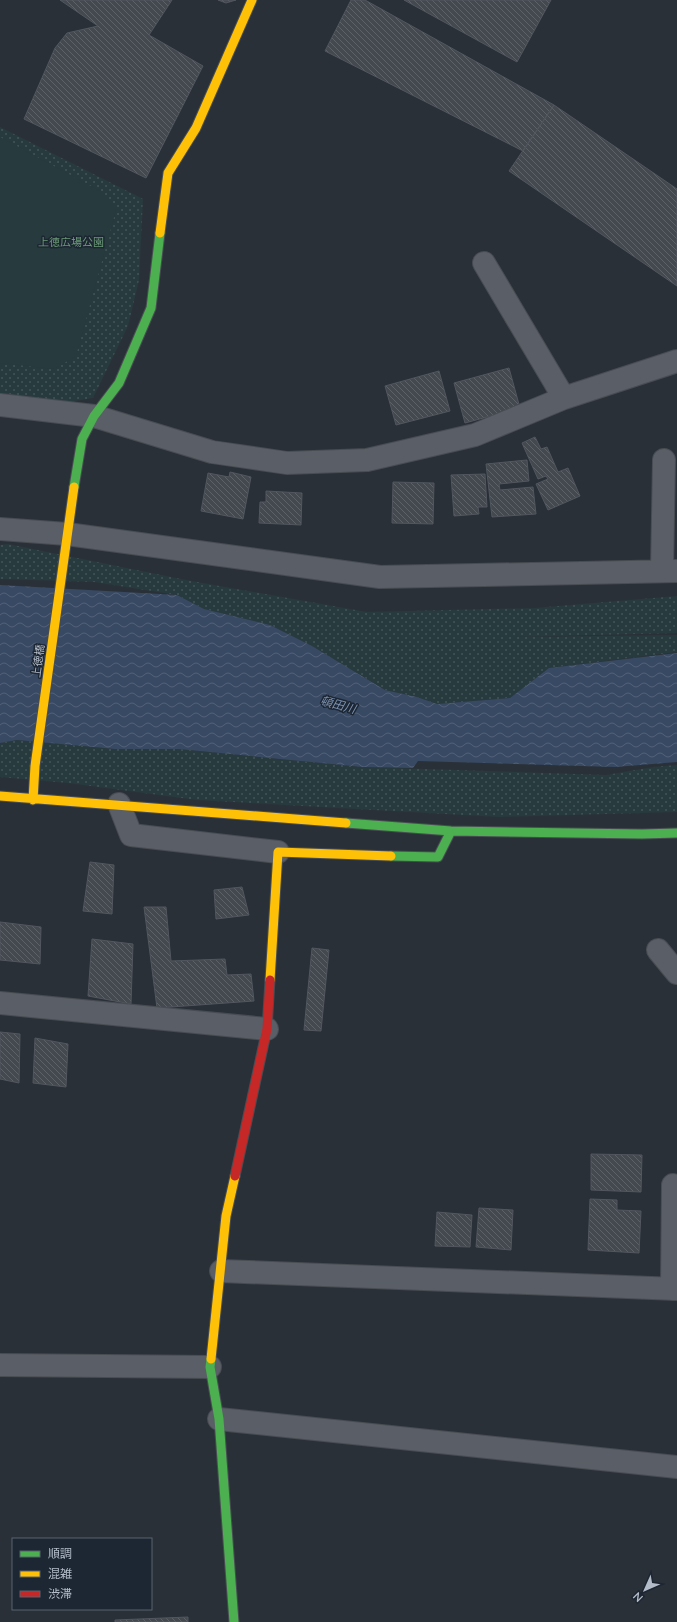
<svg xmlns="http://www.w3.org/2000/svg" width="677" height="1622" viewBox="0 0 677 1622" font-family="Lato,'Noto Sans JP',sans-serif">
	<defs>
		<pattern id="grass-dots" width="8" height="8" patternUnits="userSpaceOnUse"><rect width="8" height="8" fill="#273a3e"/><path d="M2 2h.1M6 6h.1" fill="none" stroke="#445559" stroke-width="1.8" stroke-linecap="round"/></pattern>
		<pattern id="water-waves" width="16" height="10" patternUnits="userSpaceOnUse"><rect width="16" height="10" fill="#384963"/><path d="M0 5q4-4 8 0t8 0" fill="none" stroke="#526178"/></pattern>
		<pattern id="building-back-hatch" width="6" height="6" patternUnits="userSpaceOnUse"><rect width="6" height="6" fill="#444950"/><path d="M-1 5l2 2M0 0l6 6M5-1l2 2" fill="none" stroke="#5d6168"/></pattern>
	</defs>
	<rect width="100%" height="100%" fill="#2a3038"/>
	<path fill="url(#grass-dots)" d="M 0,127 L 143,199 L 139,280 L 128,326 L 93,398 L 69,402 L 0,393 Z
		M 8,544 L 186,580 L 367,612 L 535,608 L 677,596 L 677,633 L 513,637 L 677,635 L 677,652 L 549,668 L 510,698 L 437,704 L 417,697 L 385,690 L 312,646 L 270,625 L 204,609 L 177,595 L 94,582 L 0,579 L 0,545 Z
		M 17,740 L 115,749 L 179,749 L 362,767 L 606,775 L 653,767 L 677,765 L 677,812 L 499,817 L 197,800 L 68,783 L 0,777 L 0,743 Z"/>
	<path fill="#273a3e" d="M 0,137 L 102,192 L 116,210 L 76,356 L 54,369 L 0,363 Z"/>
	<path fill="url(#water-waves)" d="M 0,585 L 177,595 L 204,609 L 270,625 L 312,646 L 385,690 L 417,697 L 437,704 L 510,698 L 549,668 L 677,653 L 677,762 L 615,767 L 418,761 L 413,768 L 362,767 L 179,749 L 115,749 L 17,740 L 0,743 Z"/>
	<path fill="url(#building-back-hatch)" stroke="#52575f" d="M 60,0 L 172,0 L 149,35 L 203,66 L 146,178 L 24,119 L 55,48 L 67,33 L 98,26 Z
		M 218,0 L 236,0 L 226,3 Z
		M 351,0 L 365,0 L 554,105 L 523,151 L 325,51 Z
		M 404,0 L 551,0 L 517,62 Z
		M 554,105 L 677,189 L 677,286 L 509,171 Z
		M 509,368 L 520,408 L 465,423 L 454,383 Z
		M 439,371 L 450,411 L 396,425 L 385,386 Z
		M 535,437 L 541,449 L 547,447 L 558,472 L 568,468 L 580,496 L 548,510 L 536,484 L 548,479 L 546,476 L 538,479 L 522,443 Z
		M 527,460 L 529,481 L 499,484 L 500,490 L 533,487 L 536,514 L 492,517 L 486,464 Z
		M 230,472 L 251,477 L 243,519 L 201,511 L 208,473 L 229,477 Z
		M 485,474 L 487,507 L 478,507 L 479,514 L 454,516 L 451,475 Z
		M 393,482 L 434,483 L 433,524 L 392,523 Z
		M 266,491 L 302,493 L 301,525 L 259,523 L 260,502 L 266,502 Z
		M 90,862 L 114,865 L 112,914 L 83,911 Z
		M 242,887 L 249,915 L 216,919 L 214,890 Z
		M 144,907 L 166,907 L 171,961 L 225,959 L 227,975 L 251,974 L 254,1001 L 157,1008 Z
		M 0,922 L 41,927 L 40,964 L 0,960 Z
		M 92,939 L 133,944 L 131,1004 L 88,996 Z
		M 312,948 L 329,950 L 321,1031 L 304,1030 Z
		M 0,1032 L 20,1034 L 19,1083 L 0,1079 Z
		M 35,1038 L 68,1044 L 66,1087 L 33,1083 Z
		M 591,1154 L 642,1155 L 641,1192 L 591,1190 Z
		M 590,1199 L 617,1200 L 617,1210 L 641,1211 L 639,1253 L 588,1250 Z
		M 479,1208 L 513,1210 L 511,1250 L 476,1247 Z
		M 437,1212 L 472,1215 L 470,1247 L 435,1246 Z
		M 188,1617 L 188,1622 L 115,1622 L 115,1620 Z"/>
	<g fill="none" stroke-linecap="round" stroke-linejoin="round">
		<defs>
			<path id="street" d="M 484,263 L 564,398
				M 0,405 L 94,416 L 212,452 L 287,463 L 367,460 L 475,435 L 564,398 L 677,361
				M 0,529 L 67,534 L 380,577 L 677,571
				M 662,571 L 664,460
				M 119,804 L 131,835 L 278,852
				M 658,950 L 677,973
				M 0,1003 L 267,1029
				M 221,1271 L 677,1289
				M 672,1289 L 673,1185
				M 0,1365 L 210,1367
				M 219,1419 L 677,1467"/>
			<path id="fast" d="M 74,487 L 82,439 L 94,416 L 119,383 L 151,308 L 160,233
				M 346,823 L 451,831 L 642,834 L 677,833
				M 391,856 L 438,857 L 451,831
				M 211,1359 L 210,1367 L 219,1419 L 234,1622"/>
			<path id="slow" d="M 160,233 L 168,173 L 196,128 L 252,0
				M 0,796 L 346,823
				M 33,800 L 35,766 L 74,487
				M 270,980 L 278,852 L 391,856
				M 211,1359 L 226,1216 L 235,1176"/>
			<path id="jam" d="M 235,1176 L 267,1029 L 270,980"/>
		</defs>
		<use href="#street" stroke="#484c53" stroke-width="24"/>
		<use href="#fast" stroke="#484c53" stroke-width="11"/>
		<use href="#slow" stroke="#484c53" stroke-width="11"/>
		<use href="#jam" stroke="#484c53" stroke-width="11"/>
		<use href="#street" stroke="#5a5e66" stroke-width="22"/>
		<use href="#fast" stroke="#4caf50" stroke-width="9"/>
		<use href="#slow" stroke="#ffc107" stroke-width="9"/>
		<use href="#jam" stroke="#c62828" stroke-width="9"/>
	</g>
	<g text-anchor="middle" stroke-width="3" stroke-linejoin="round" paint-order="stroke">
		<g font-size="11" fill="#6b9a76" stroke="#1d2633">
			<text x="71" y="246">上徳広場公園</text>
		</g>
		<g font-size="11" fill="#b4bcc9" stroke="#1d2633">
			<text transform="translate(38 661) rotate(-82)" y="4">上徳橋</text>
		</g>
		<g font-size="12" font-style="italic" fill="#7c92b1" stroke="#1d2633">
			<text transform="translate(338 705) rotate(15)" y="4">頓田川</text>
		</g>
	</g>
	<rect x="12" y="1538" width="140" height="72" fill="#1d2633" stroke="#59626f"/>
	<rect x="20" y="1551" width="20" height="6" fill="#4caf50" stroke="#59626f"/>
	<text x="48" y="1558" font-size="12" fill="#b4bcc9">順調</text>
	<rect x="20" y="1571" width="20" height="6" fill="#ffc107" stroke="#59626f"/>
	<text x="48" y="1578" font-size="12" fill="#b4bcc9">混雑</text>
	<rect x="20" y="1591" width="20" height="6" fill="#c62828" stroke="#59626f"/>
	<text x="48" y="1598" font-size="12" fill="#b4bcc9">渋滞</text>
	<g transform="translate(645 1590) rotate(225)" stroke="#1d2633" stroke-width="3" paint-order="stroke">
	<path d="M0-3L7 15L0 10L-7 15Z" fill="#b4bcc9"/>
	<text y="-6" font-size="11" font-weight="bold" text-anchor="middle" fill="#b4bcc9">N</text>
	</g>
</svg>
